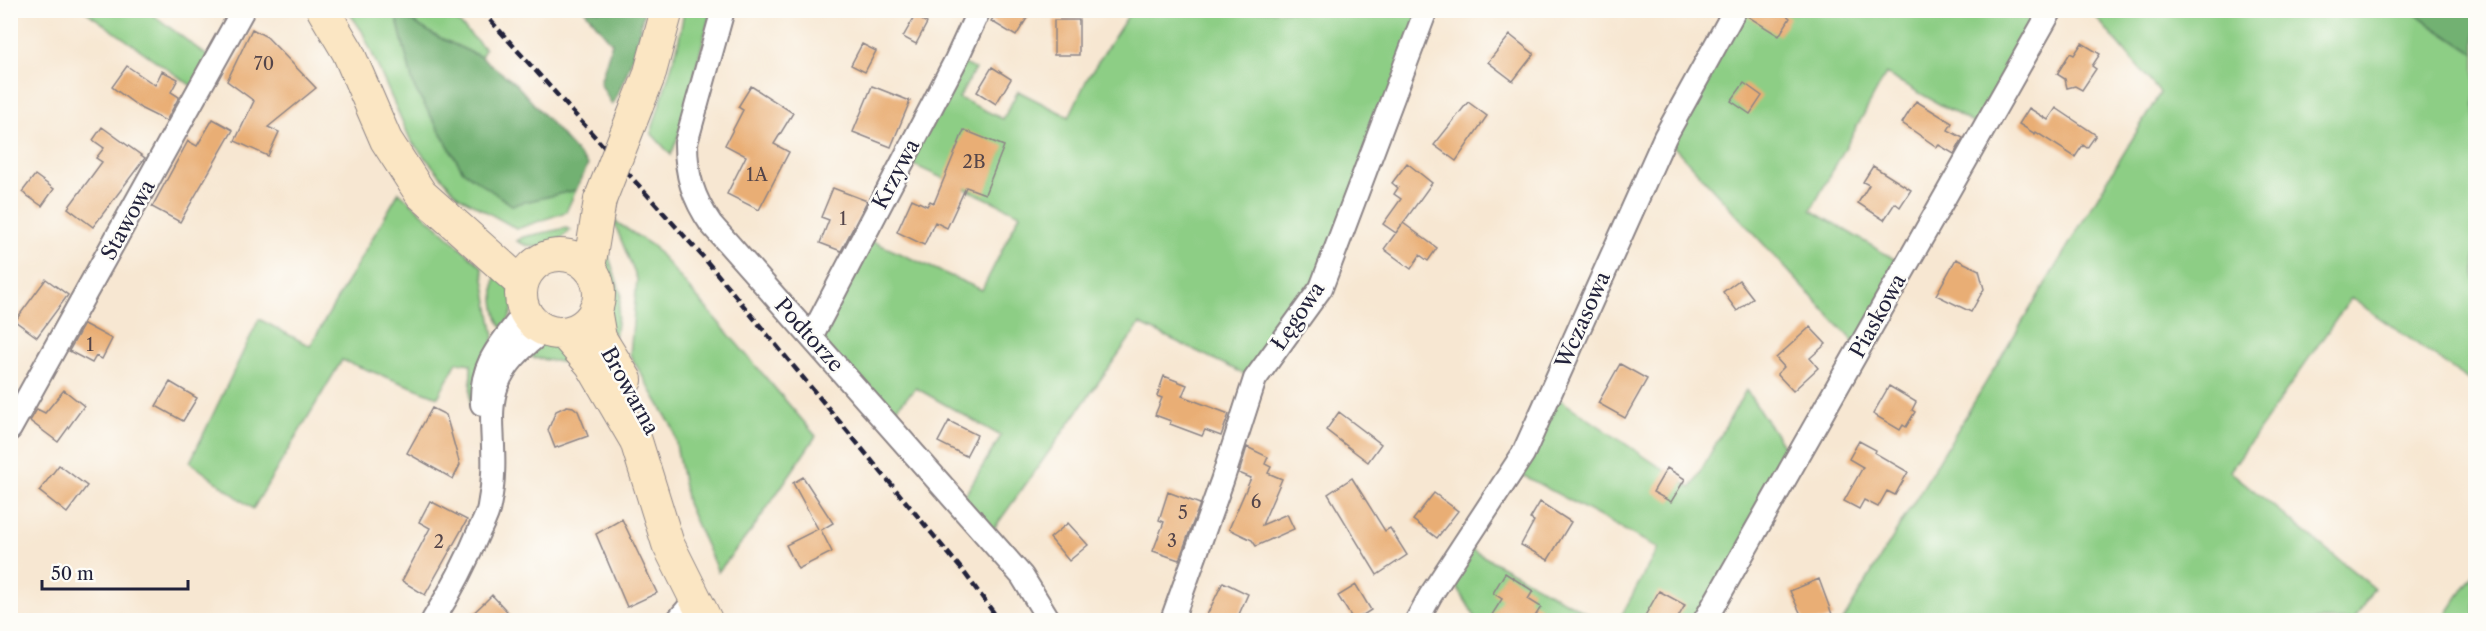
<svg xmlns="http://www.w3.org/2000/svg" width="2486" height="631" viewBox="0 0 2486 631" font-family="'Libre Caslon Text',serif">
	<rect width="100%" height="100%" fill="#fdfcf7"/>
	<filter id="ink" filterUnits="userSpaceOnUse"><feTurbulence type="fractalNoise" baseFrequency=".0167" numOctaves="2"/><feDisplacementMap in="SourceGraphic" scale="12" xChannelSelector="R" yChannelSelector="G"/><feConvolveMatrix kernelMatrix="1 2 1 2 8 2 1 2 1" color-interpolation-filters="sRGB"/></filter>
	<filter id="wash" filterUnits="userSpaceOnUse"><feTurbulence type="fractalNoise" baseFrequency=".008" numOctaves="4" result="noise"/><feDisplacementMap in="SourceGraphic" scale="24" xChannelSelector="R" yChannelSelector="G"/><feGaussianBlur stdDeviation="1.35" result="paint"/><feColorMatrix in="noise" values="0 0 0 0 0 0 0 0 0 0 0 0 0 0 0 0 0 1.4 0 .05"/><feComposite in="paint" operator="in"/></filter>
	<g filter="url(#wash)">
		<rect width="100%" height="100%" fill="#f7e7d2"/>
		<path fill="#8dce85" stroke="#587860" stroke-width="1.5" d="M 85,11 L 148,11 L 210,58 L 193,87 Z
			M 348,11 L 447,11 L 485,49 L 481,57 L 436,36 L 395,12 L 414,87 L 463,171 L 512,205 L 576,190 L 566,212 L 517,229 L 458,196 L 411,141 L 362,31 Z
			M 684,11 L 711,11 L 679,134 L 671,155 L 651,133 L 678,45 Z
			M 1131,11 L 1426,11 L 1321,288 L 1255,379 L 1140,324 L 988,537 L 959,505 L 1001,436 L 916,388 L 885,420 L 811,337 L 863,237 L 982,290 L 1020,214 L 903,160 L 956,60 L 975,69 L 959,98 L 1003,119 L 1018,91 L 1069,117 L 1087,79 Z
			M 1735,11 L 2016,11 L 2041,29 L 1985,130 L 1886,74 L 1811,210 L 1906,266 L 1860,349 L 1665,137 Z
			M 2091,11 L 2413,11 L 2432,26 L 2475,54 L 2475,384 L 2351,298 L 2230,471 L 2374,588 L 2354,620 L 1843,620 L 2160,93 Z
			M 399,192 L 482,267 L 494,337 L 470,408 L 471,364 L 457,362 L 438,397 L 342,360 L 253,509 L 190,462 L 259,319 L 310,346 Z
			M 613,220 L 653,246 L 816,436 L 754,527 L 718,572 L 687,503 L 673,428 L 630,355 L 637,279 Z
			M 566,228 L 570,230 C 555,246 538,253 517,241 L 523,237 Z
			M 607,251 L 621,294 L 615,338 L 605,317 L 609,293 L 599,266 Z
			M 497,269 C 515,296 520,299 504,330 C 492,317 492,285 497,269 Z
			M 546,341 L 554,341 L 574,364 L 534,358 L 529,355 Z
			M 1746,390 L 1795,463 L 1705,620 L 1619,620 L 1658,548 L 1513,470 L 1550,393 L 1691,488 Z
			M 1463,545 L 1599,620 L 1477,620 L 1447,571 Z
			M 2475,572 L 2475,620 L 2442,620 Z"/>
		<path fill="#72b172" stroke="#4a6a56" stroke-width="1.5" d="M 395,11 L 436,36 L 481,57 L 516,84 L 588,165 L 576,190 L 512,205 L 463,171 L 414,87 Z
			M 585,11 L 644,11 C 638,44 628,75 612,105 L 600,83 L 612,43 Z
			M 2413,11 L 2475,11 L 2475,54 L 2432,26 Z"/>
		<g id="blocks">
			<path fill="#e9ae75" d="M 998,10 L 1032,10 L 1016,36 L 991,21 Z
				M 1748,10 L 1779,10 L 1790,18 L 1779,36 L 1747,16 Z
				M 915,16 L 927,23 L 916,44 L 903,37 Z
				M 1054,20 L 1079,20 L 1079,55 L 1054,55 Z
				M 252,29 L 267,37 L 316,88 L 268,127 L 279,132 L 268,156 L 235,141 L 254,101 L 227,81 Z
				M 1510,35 L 1534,54 L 1513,81 L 1488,62 Z
				M 2082,43 L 2100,54 L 2092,66 L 2096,69 L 2082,90 L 2075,86 L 2067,88 L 2065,79 L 2057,74 L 2070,53 L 2074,55 Z
				M 862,44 L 876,51 L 865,72 L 851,65 Z
				M 127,66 L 155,85 L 162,71 L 178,79 L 171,92 L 179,97 L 166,121 L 142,109 L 112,87 Z
				M 992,67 L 1011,79 L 996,104 L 977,92 Z
				M 1744,83 L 1762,96 L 1750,114 L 1731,101 Z
				M 751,86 L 793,113 L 774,144 L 789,152 L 759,210 L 727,194 L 746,156 L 725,145 L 743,110 L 738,107 Z
				M 872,86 L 910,101 L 891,147 L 853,132 Z
				M 1916,101 L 1952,123 L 1948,130 L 1963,138 L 1954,154 L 1939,145 L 1937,147 L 1902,123 Z
				M 1468,102 L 1487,116 L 1456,161 L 1434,145 Z
				M 2029,108 L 2048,120 L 2056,108 L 2096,135 L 2087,148 L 2083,145 L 2075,157 L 2036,132 L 2035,134 L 2019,124 Z
				M 213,119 L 233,130 L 180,222 L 152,207 L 188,141 L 197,146 Z
				M 102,127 L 145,158 L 93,227 L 68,208 L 102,162 L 96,158 L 104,148 L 93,140 Z
				M 964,130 L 1004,146 L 985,194 L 966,187 L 947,228 L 935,222 L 924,245 L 897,232 L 912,199 L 927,206 L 930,201 L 934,203 Z
				M 1407,163 L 1432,183 L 1396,233 L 1383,224 L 1401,199 L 1394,194 L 1398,188 L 1392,183 Z
				M 1873,166 L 1911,190 L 1900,207 L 1895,203 L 1884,220 L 1858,203 L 1869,185 L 1863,182 Z
				M 35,175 L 54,189 L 42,206 L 22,192 Z
				M 833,188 L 867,201 L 841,251 L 820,243 L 829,220 L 821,217 Z
				M 1403,223 L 1437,248 L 1428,261 L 1420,255 L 1411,269 L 1384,249 Z
				M 1956,259 L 1979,270 L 1984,289 L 1971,312 L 1936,295 Z
				M 46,279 L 68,295 L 37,337 L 15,321 Z
				M 1739,280 L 1753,298 L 1737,311 L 1723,292 Z
				M 84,324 L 112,339 L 102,359 L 96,356 L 92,363 L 69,351 Z
				M 1810,327 L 1826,344 L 1810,358 L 1818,368 L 1793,391 L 1777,374 L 1784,367 L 1776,358 Z
				M 1620,364 L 1647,379 L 1625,418 L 1598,403 Z
				M 1164,376 L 1187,385 L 1182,396 L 1229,414 L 1221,436 L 1205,430 L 1202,436 L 1170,424 L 1171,421 L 1155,415 L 1162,398 L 1157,396 Z
				M 170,382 L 197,398 L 183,421 L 156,406 Z
				M 1889,386 L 1916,402 L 1912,410 L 1915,412 L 1906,427 L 1903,425 L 1900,430 L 1873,414 Z
				M 64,390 L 84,406 L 58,442 L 30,421 L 37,409 L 45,413 Z
				M 567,406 L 573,407 L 578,411 L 588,436 L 555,448 L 548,430 L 556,411 Z
				M 432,408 L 446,415 L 460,465 L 453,479 L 407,453 Z
				M 1339,412 L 1381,444 L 1368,462 L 1326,430 Z
				M 949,421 L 977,435 L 966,456 L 938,442 Z
				M 1859,441 L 1876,450 L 1875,453 L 1908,472 L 1895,495 L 1887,491 L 1878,507 L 1864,500 L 1859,509 L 1844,501 L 1863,467 L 1849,459 Z
				M 1247,447 L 1268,457 L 1265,464 L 1271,467 L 1268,473 L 1282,479 L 1262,525 L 1287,514 L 1294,529 L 1256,546 L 1252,540 L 1229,529 L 1251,478 L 1239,473 Z
				M 59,465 L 87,486 L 67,513 L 39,491 Z
				M 1667,468 L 1685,479 L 1671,502 L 1653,492 Z
				M 803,477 L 833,523 L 821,530 L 832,552 L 798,569 L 786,545 L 818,529 L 793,483 Z
				M 1352,478 L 1385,531 L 1390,528 L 1407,555 L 1377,575 L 1328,494 Z
				M 1168,492 L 1200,504 L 1179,560 L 1153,551 L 1164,522 L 1159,520 Z
				M 1434,493 L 1458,511 L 1437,538 L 1413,520 Z
				M 430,501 L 467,520 L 425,595 L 402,581 L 430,528 L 419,522 Z
				M 1540,502 L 1571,522 L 1548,560 L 1521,545 L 1534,521 L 1530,519 Z
				M 622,519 L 657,593 L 627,607 L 596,534 Z
				M 1068,523 L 1088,545 L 1069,561 L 1050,538 Z
				M 1505,573 L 1533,591 L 1528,599 L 1541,607 L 1532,621 L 1488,621 L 1502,599 L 1493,593 Z
				M 1819,579 L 1833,617 L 1823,621 L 1804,621 L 1790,591 Z
				M 1223,582 L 1248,594 L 1236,621 L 1204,621 Z
				M 1356,585 L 1371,610 L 1354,621 L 1338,596 Z
				M 1659,591 L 1685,605 L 1676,621 L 1642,621 Z
				M 492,595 L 516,621 L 465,621 L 485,602 Z"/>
		</g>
	</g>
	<g filter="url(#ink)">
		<use href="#blocks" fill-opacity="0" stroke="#8c8486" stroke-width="1.5"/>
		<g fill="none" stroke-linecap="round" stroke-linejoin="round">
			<defs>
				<path id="street" d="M 723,10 L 686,143 C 686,175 693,198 711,224 L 1022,576 L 1049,620
					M 811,337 L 956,60 L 979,10
					M 482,404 C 480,362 502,343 525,312
					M 10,429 L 243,10
					M 433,620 C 451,591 466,563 479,531 C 483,523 488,514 489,506 C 506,425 462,390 545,330
					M 678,620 L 696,599
					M 1172,620 L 1222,481 L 1255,379 L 1321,288 L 1426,10
					M 1417,620 L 1430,596 L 1523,454 L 1665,137 L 1735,10
					M 1705,620 L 2051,10"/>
				<path id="secondary" d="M 323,10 L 348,52 L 386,140 L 421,194 L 522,284
					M 637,106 L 649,76 L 667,10
					M521 294a39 39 0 1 1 78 0a39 39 0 1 1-78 0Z
					M 589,268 L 600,200
					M 595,309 L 600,338 L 626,380
					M 564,333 L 591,364 L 636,441 L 668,544 L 706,620"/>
			</defs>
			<use href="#street" stroke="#8c8486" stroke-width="26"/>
			<use href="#secondary" stroke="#8c8486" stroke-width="34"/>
			<use href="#street" stroke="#fff" stroke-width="22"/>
			<use href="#secondary" stroke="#fbe6c3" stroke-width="32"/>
			<path stroke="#22223b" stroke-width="4.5" stroke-dasharray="9 4.5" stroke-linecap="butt" d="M 481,10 L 704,258 L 963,571 L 999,620"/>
			<defs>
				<path id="secondary-bridge" d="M 600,200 L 637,106"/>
			</defs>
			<use href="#secondary-bridge" stroke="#8c8486" stroke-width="34" stroke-linecap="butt"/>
			<use href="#secondary-bridge" stroke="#fbe6c3" stroke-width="32"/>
		</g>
	</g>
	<g text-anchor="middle" stroke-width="5" stroke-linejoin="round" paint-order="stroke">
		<g font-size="18" fill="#54454a">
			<text x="264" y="70">70</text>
			<text x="974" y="168">2B</text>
			<text x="757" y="181">1A</text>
			<text x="843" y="225">1</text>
			<text x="90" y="351">1</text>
			<text x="1256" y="508">6</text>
			<text x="1183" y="519">5</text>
			<text x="1172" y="547">3</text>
			<text x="439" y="548">2</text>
		</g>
		<g font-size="21" fill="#22223b" stroke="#fdfcf7">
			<text transform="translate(896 174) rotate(-62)" y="7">Krzywa</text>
			<text transform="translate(128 220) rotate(-61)" y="7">Stawowa</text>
			<text transform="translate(1298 316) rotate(-56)" y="7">Łęgowa</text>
			<text transform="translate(1878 316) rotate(-61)" y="7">Piaskowa</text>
			<text transform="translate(1583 320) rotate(-66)" y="7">Wczasowa</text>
			<text transform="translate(809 335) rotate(48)" y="7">Podtorze</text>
			<text transform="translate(630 391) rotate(61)" y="7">Browarna</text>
		</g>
	</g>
	<rect width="2486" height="631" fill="none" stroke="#fdfcf7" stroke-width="36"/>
	<path d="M42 580v9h146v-9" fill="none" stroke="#22223b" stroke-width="3"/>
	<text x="51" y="580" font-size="18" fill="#22223b" stroke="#fdfcf7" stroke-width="4.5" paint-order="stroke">50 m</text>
</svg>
